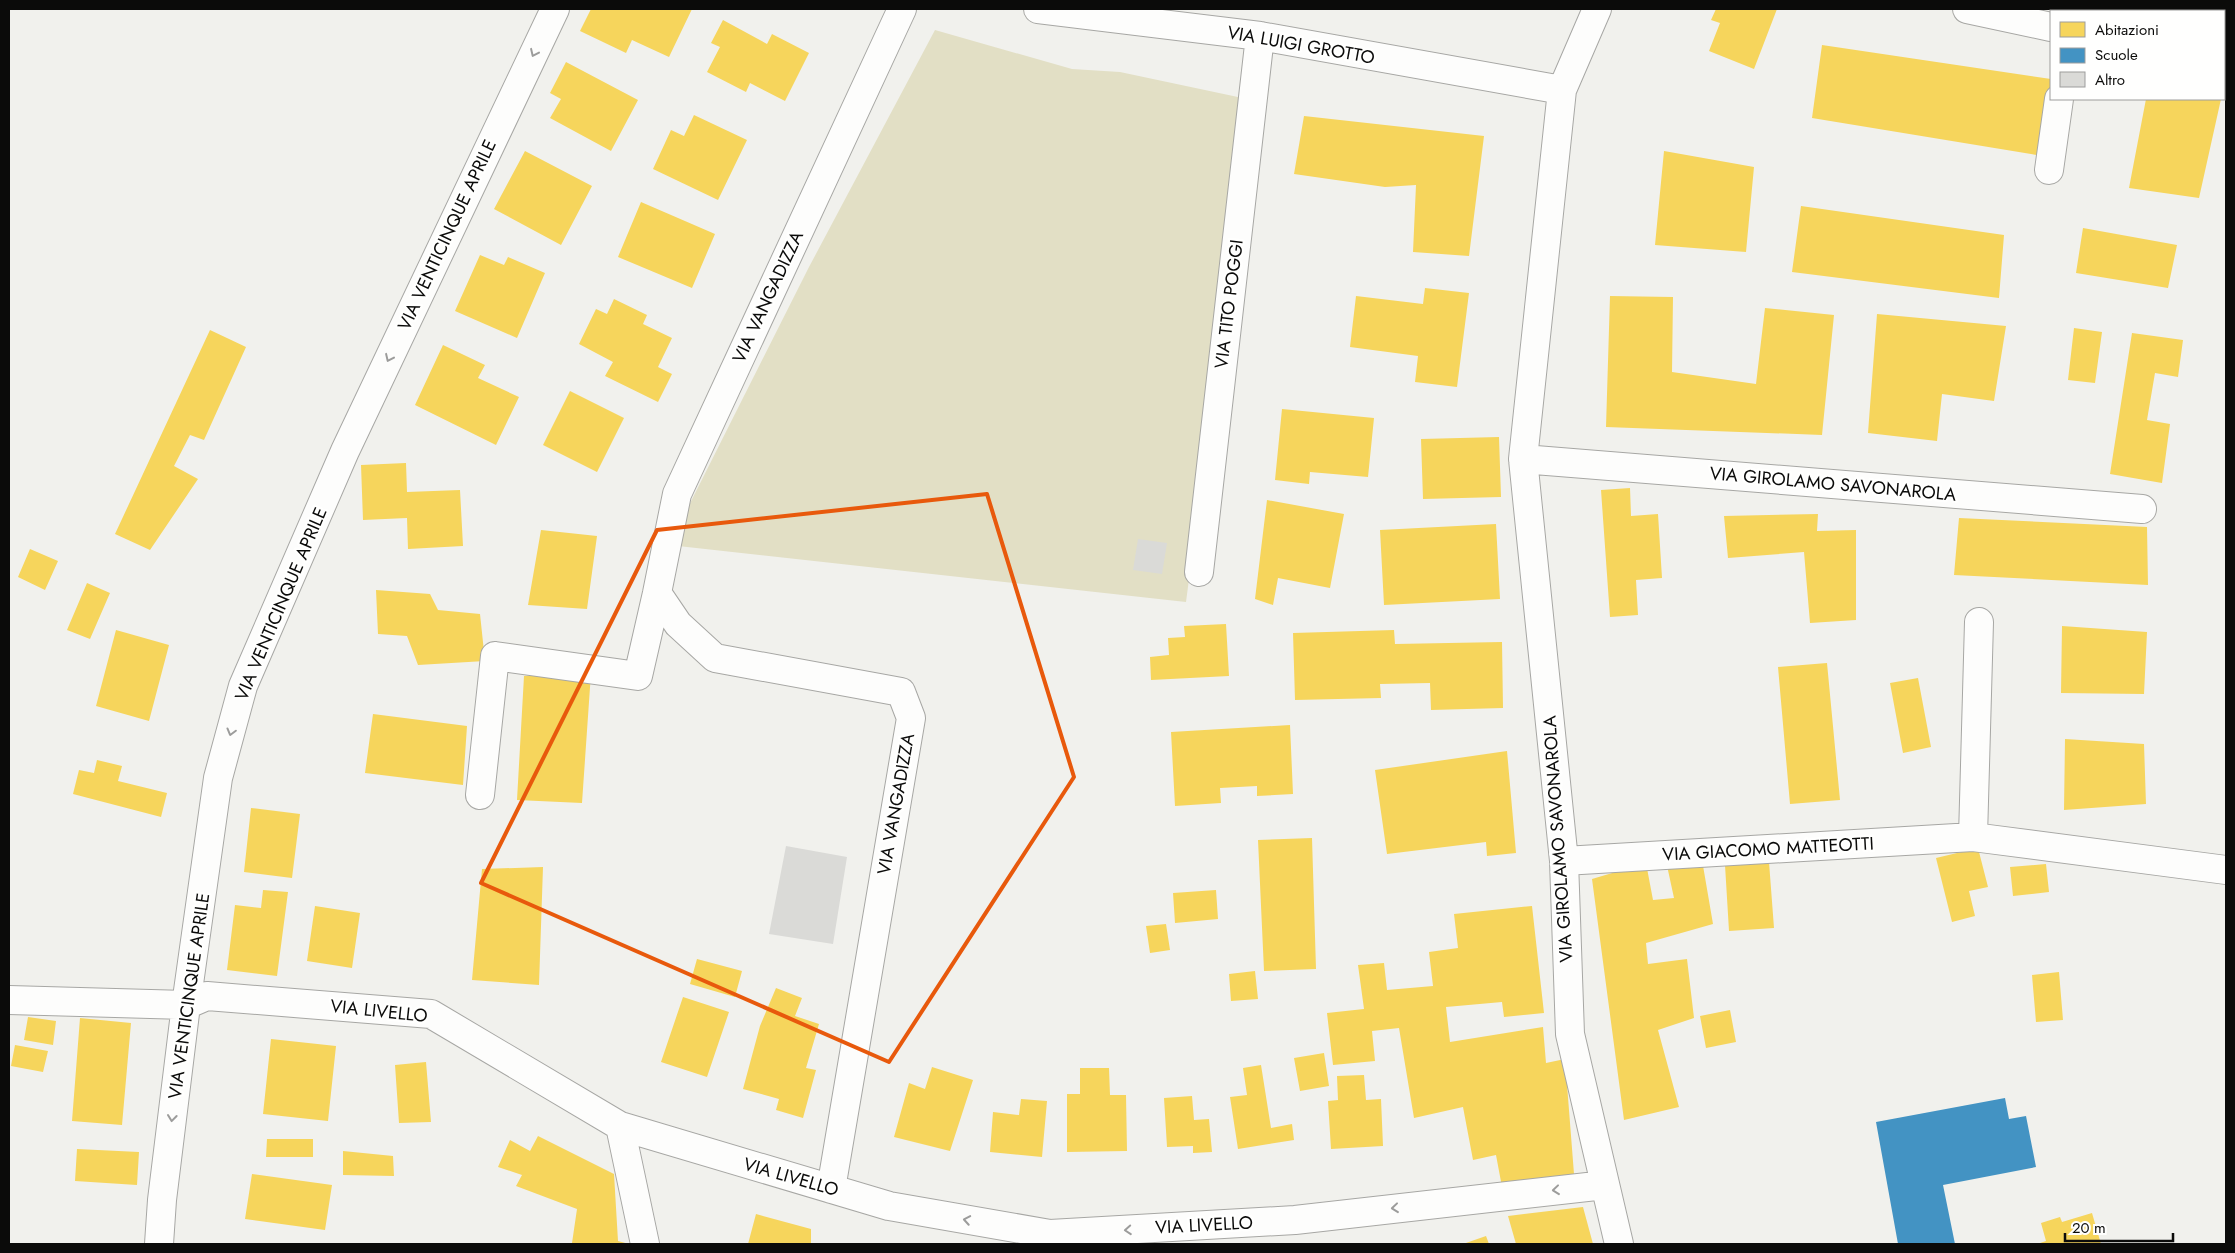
<svg xmlns="http://www.w3.org/2000/svg" width="2235" height="1253" viewBox="0 0 2235 1253" font-family="Jost,sans-serif">
	<rect width="100%" height="100%" fill="#f1f1ed"/>
	<path fill="#e2dfc5" d="M 935,30 L 1072,69 L 1120,72 L 1252,100 L 1186,602 L 669,545 L 809,267 Z"/>
	<path fill="#f6d55c" d="M 591,9 L 692,9 L 669,57 L 632,40 L 626,53 L 580,31 Z
		M 1716,9 L 1777,9 L 1754,69 L 1709,51 L 1720,23 L 1711,20 Z
		M 723,20 L 767,44 L 772,34 L 809,53 L 785,101 L 750,83 L 746,92 L 707,72 L 720,47 L 711,43 Z
		M 1822,45 L 2051,79 L 2049,157 L 1812,118 Z
		M 566,62 L 638,100 L 611,151 L 550,118 L 561,99 L 550,93 Z
		M 2146,99 L 2221,99 L 2199,198 L 2129,188 Z
		M 694,115 L 747,140 L 718,200 L 653,169 L 671,130 L 684,136 Z
		M 1304,116 L 1484,136 L 1469,256 L 1413,252 L 1416,185 L 1385,187 L 1294,174 Z
		M 525,151 L 592,186 L 561,245 L 494,209 Z
		M 1664,151 L 1754,167 L 1746,252 L 1655,245 Z
		M 641,202 L 715,234 L 692,288 L 618,257 Z
		M 1801,206 L 2004,235 L 1999,298 L 1792,272 Z
		M 2083,228 L 2177,245 L 2168,288 L 2076,273 Z
		M 480,255 L 504,265 L 508,257 L 545,273 L 517,338 L 455,311 Z
		M 1425,288 L 1469,293 L 1457,387 L 1415,382 L 1418,356 L 1350,347 L 1356,296 L 1423,304 Z
		M 1610,296 L 1673,297 L 1672,372 L 1756,384 L 1765,308 L 1834,315 L 1822,435 L 1606,427 Z
		M 614,299 L 647,315 L 643,324 L 672,338 L 658,367 L 672,374 L 658,402 L 605,376 L 613,362 L 579,344 L 596,309 L 607,314 Z
		M 1877,314 L 2006,326 L 1994,401 L 1942,394 L 1937,441 L 1868,433 Z
		M 2074,328 L 2102,332 L 2095,383 L 2068,380 Z
		M 210,330 L 246,347 L 204,440 L 190,435 L 174,466 L 198,479 L 150,550 L 115,534 Z
		M 2132,333 L 2183,340 L 2178,377 L 2155,373 L 2147,420 L 2170,424 L 2162,483 L 2110,474 Z
		M 443,345 L 485,365 L 478,378 L 519,397 L 496,445 L 415,405 Z
		M 570,391 L 624,418 L 597,472 L 543,445 Z
		M 1282,409 L 1374,418 L 1368,477 L 1310,472 L 1309,484 L 1275,480 Z
		M 1499,437 L 1501,497 L 1423,499 L 1421,439 Z
		M 406,463 L 407,492 L 460,490 L 463,546 L 408,549 L 407,518 L 363,520 L 361,465 Z
		M 1630,488 L 1631,516 L 1658,514 L 1662,578 L 1636,580 L 1638,615 L 1610,617 L 1601,490 Z
		M 1267,500 L 1344,514 L 1330,588 L 1278,578 L 1273,605 L 1255,599 Z
		M 1818,514 L 1817,531 L 1856,530 L 1856,620 L 1810,623 L 1804,552 L 1728,558 L 1724,516 Z
		M 1959,518 L 2147,527 L 2148,585 L 1954,575 Z
		M 1496,524 L 1500,599 L 1384,605 L 1380,530 Z
		M 541,530 L 597,536 L 587,609 L 528,605 Z
		M 30,549 L 58,561 L 45,590 L 18,577 Z
		M 87,583 L 110,593 L 90,639 L 67,630 Z
		M 376,590 L 430,594 L 438,610 L 480,614 L 485,661 L 418,665 L 407,636 L 378,634 Z
		M 1226,624 L 1229,676 L 1151,680 L 1150,657 L 1169,655 L 1168,638 L 1185,637 L 1184,626 Z
		M 2062,626 L 2147,632 L 2144,694 L 2061,693 Z
		M 116,630 L 169,645 L 149,721 L 96,706 Z
		M 1394,630 L 1395,644 L 1502,642 L 1503,708 L 1431,710 L 1430,683 L 1380,684 L 1381,698 L 1295,700 L 1293,633 Z
		M 1827,663 L 1840,800 L 1790,804 L 1778,667 Z
		M 591,673 L 582,803 L 517,800 L 524,676 Z
		M 1918,678 L 1931,747 L 1903,753 L 1890,683 Z
		M 373,714 L 467,726 L 463,785 L 365,773 Z
		M 1290,725 L 1293,794 L 1257,796 L 1257,786 L 1220,788 L 1221,803 L 1175,806 L 1171,732 Z
		M 2065,739 L 2144,744 L 2146,804 L 2064,810 Z
		M 1507,751 L 1516,853 L 1487,856 L 1486,842 L 1387,854 L 1375,770 Z
		M 97,760 L 122,766 L 118,781 L 167,793 L 161,817 L 73,794 L 79,770 L 94,773 Z
		M 251,808 L 300,814 L 292,878 L 244,872 Z
		M 1312,838 L 1316,969 L 1264,971 L 1258,840 Z
		M 1978,848 L 1988,887 L 1969,891 L 1975,916 L 1952,922 L 1936,858 Z
		M 1701,854 L 1713,924 L 1646,943 L 1648,964 L 1687,959 L 1694,1018 L 1658,1030 L 1679,1107 L 1624,1120 L 1592,879 L 1646,863 L 1653,900 L 1674,898 L 1666,861 Z
		M 1769,862 L 1774,928 L 1729,931 L 1725,865 Z
		M 2046,864 L 2049,892 L 2013,896 L 2010,867 Z
		M 543,867 L 539,985 L 472,980 L 482,869 Z
		M 263,890 L 288,892 L 277,976 L 227,970 L 235,905 L 261,908 Z
		M 1216,890 L 1218,919 L 1175,923 L 1173,893 Z
		M 315,906 L 360,913 L 352,968 L 307,961 Z
		M 1532,906 L 1544,1013 L 1504,1017 L 1502,1002 L 1446,1007 L 1450,1042 L 1543,1027 L 1546,1063 L 1565,1059 L 1574,1174 L 1502,1187 L 1496,1155 L 1473,1160 L 1463,1107 L 1414,1118 L 1399,1028 L 1372,1031 L 1375,1061 L 1333,1065 L 1327,1013 L 1364,1009 L 1358,965 L 1384,963 L 1387,990 L 1433,986 L 1429,952 L 1458,948 L 1454,914 Z
		M 1166,924 L 1170,950 L 1150,953 L 1146,926 Z
		M 697,959 L 742,971 L 735,997 L 690,984 Z
		M 1255,971 L 1258,999 L 1231,1001 L 1229,974 Z
		M 2059,972 L 2063,1020 L 2036,1022 L 2032,975 Z
		M 776,988 L 802,998 L 795,1016 L 819,1024 L 806,1068 L 816,1070 L 803,1118 L 776,1110 L 779,1099 L 743,1089 L 760,1026 Z
		M 683,997 L 729,1012 L 707,1077 L 661,1062 Z
		M 1730,1010 L 1736,1042 L 1706,1048 L 1700,1016 Z
		M 28,1017 L 56,1021 L 53,1045 L 24,1040 Z
		M 80,1018 L 131,1023 L 122,1125 L 72,1121 Z
		M 271,1039 L 336,1046 L 328,1121 L 263,1114 Z
		M 15,1045 L 48,1051 L 43,1072 L 11,1066 Z
		M 1324,1053 L 1329,1086 L 1300,1091 L 1294,1058 Z
		M 426,1062 L 431,1122 L 399,1123 L 395,1065 Z
		M 1261,1065 L 1271,1128 L 1292,1124 L 1294,1140 L 1238,1149 L 1230,1097 L 1247,1095 L 1243,1068 Z
		M 932,1067 L 973,1080 L 950,1151 L 894,1137 L 909,1083 L 925,1089 Z
		M 1080,1068 L 1109,1068 L 1110,1095 L 1126,1095 L 1127,1151 L 1067,1152 L 1067,1094 L 1080,1094 Z
		M 1364,1075 L 1366,1100 L 1381,1099 L 1383,1146 L 1331,1149 L 1328,1101 L 1338,1100 L 1337,1076 Z
		M 1192,1096 L 1194,1120 L 1209,1119 L 1212,1152 L 1193,1153 L 1193,1146 L 1167,1147 L 1164,1098 Z
		M 1021,1099 L 1047,1101 L 1042,1157 L 990,1152 L 993,1112 L 1019,1115 Z
		M 538,1136 L 614,1174 L 618,1241 L 629,1244 L 572,1243 L 577,1209 L 516,1186 L 522,1175 L 498,1167 L 510,1140 L 530,1151 Z
		M 267,1139 L 313,1139 L 313,1157 L 266,1157 Z
		M 77,1149 L 139,1152 L 137,1185 L 75,1181 Z
		M 343,1151 L 393,1156 L 394,1176 L 343,1175 Z
		M 252,1174 L 332,1185 L 325,1230 L 245,1219 Z
		M 1583,1207 L 1593,1244 L 1516,1244 L 1508,1216 Z
		M 2092,1213 L 2101,1244 L 2037,1244 L 2046,1241 L 2041,1223 L 2060,1217 L 2062,1222 Z
		M 756,1214 L 811,1229 L 811,1244 L 748,1244 Z
		M 1486,1236 L 1489,1244 L 1463,1244 Z"/>
	<path fill="#4393c3" d="M 2005,1098 L 2009,1119 L 2026,1116 L 2036,1167 L 1943,1185 L 1955,1244 L 1898,1244 L 1876,1122 Z"/>
	<path fill="#dadad7" d="M 1138,539 L 1167,543 L 1162,574 L 1133,570 Z
		M 786,846 L 847,857 L 833,944 L 769,934 Z"/>
	<g fill="none" stroke-linecap="round" stroke-linejoin="round">
		<defs>
			<path id="minor" d="M 1038,9 L 1260,36 L 1562,90
				M 1597,9 L 1562,90 L 1523,459 L 1564,861 L 1570,1034 L 1619,1244
				M 1967,9 L 2051,27
				M 2049,170 L 2059,99
				M 1523,459 L 2142,509
				M 1199,572 L 1260,36
				M 657,593 L 678,624 L 715,658 L 901,692 L 911,718 L 831,1189
				M 480,795 L 495,656 L 638,676 L 657,593 L 677,494 L 902,9
				M 1973,837 L 1979,622
				M 1564,861 L 1973,837 L 2226,870
				M 9,1000 L 186,1005 L 207,996 L 431,1014 L 620,1126 L 889,1206 L 1050,1234 L 1295,1220 L 1605,1185
				M 620,1126 L 645,1244
				M 159,1244 L 162,1200 L 186,1005 L 218,778 L 243,686 L 345,451 L 555,9"/>
		</defs>
		<use href="#minor" stroke="#a7a7a4" stroke-width="30"/>
		<use href="#minor" stroke="#fdfdfc" stroke-width="28"/>
	</g>
	<defs><path id="oneway-chevron" d="M-2-3.5L2.5 0L-2 3.5" fill="none" stroke-width="1.6" stroke-linecap="round" stroke-linejoin="round" transform="scale(1.25)"/></defs>
	<g stroke="#9c9c9b">
		<use href="#oneway-chevron" transform="translate(534 53) rotate(115)"/>
		<use href="#oneway-chevron" transform="translate(389 358) rotate(115)"/>
		<use href="#oneway-chevron" transform="translate(231 732) rotate(105)"/>
		<use href="#oneway-chevron" transform="translate(172 1118) rotate(97)"/>
		<use href="#oneway-chevron" transform="translate(1556 1190) rotate(174)"/>
		<use href="#oneway-chevron" transform="translate(1395 1208) rotate(174)"/>
		<use href="#oneway-chevron" transform="translate(967 1220) rotate(-170)"/>
		<use href="#oneway-chevron" transform="translate(1128 1230) rotate(176)"/>
	</g>
	<path fill="none" stroke="#e8590c" stroke-width="4" stroke-linejoin="round" d="M 987,494 L 1074,777 L 889,1062 L 481,883 L 657,530 Z"/>
	<g text-anchor="middle" stroke-width="5" stroke-linejoin="round" paint-order="stroke">
		<g font-size="18" fill="#0b0b0a" stroke="#fffffe">
			<text transform="translate(1301 45) rotate(10)" y="6">VIA LUIGI GROTTO</text>
			<text transform="translate(447 235) rotate(-65)" y="6">VIA VENTICINQUE APRILE</text>
			<text transform="translate(768 297) rotate(-65)" y="6">VIA VANGADIZZA</text>
			<text transform="translate(1229 304) rotate(-83)" y="6">VIA TITO POGGI</text>
			<text transform="translate(1833 484) rotate(5)" y="6">VIA GIROLAMO SAVONAROLA</text>
			<text transform="translate(281 604) rotate(-67)" y="6">VIA VENTICINQUE APRILE</text>
			<text transform="translate(896 804) rotate(-80)" y="6">VIA VANGADIZZA</text>
			<text transform="translate(1558 839) rotate(-94)" y="6">VIA GIROLAMO SAVONAROLA</text>
			<text transform="translate(1768 849) rotate(-3)" y="6">VIA GIACOMO MATTEOTTI</text>
			<text transform="translate(189 996) rotate(-82)" y="6">VIA VENTICINQUE APRILE</text>
			<text transform="translate(379 1011) rotate(6)" y="6">VIA LIVELLO</text>
			<text transform="translate(791 1177) rotate(16)" y="6">VIA LIVELLO</text>
			<text transform="translate(1204 1225) rotate(-3)" y="6">VIA LIVELLO</text>
		</g>
	</g>
	<rect width="2235" height="1253" fill="none" stroke="#0b0b0a" stroke-width="20"/>
	<rect x="2050" y="10" width="175" height="90" fill="#fffffe" stroke="#9d9d9c"/>
	<rect x="2060" y="22" width="25" height="15" fill="#f6d55c" stroke="#9d9d9c"/>
	<text x="2095" y="35" font-size="15" fill="#0b0b0a">Abitazioni</text>
	<rect x="2060" y="48" width="25" height="15" fill="#4393c3" stroke="#9d9d9c"/>
	<text x="2095" y="60" font-size="15" fill="#0b0b0a">Scuole</text>
	<rect x="2060" y="72" width="25" height="15" fill="#dadad7" stroke="#9d9d9c"/>
	<text x="2095" y="85" font-size="15" fill="#0b0b0a">Altro</text>
	<path d="M2065 1233v8h108v-8" fill="none" stroke="#0b0b0a" stroke-width="2.5"/>
	<text x="2072" y="1233" font-size="15" fill="#0b0b0a" stroke="#fffffe" stroke-width="4" paint-order="stroke">20 m</text>
</svg>
